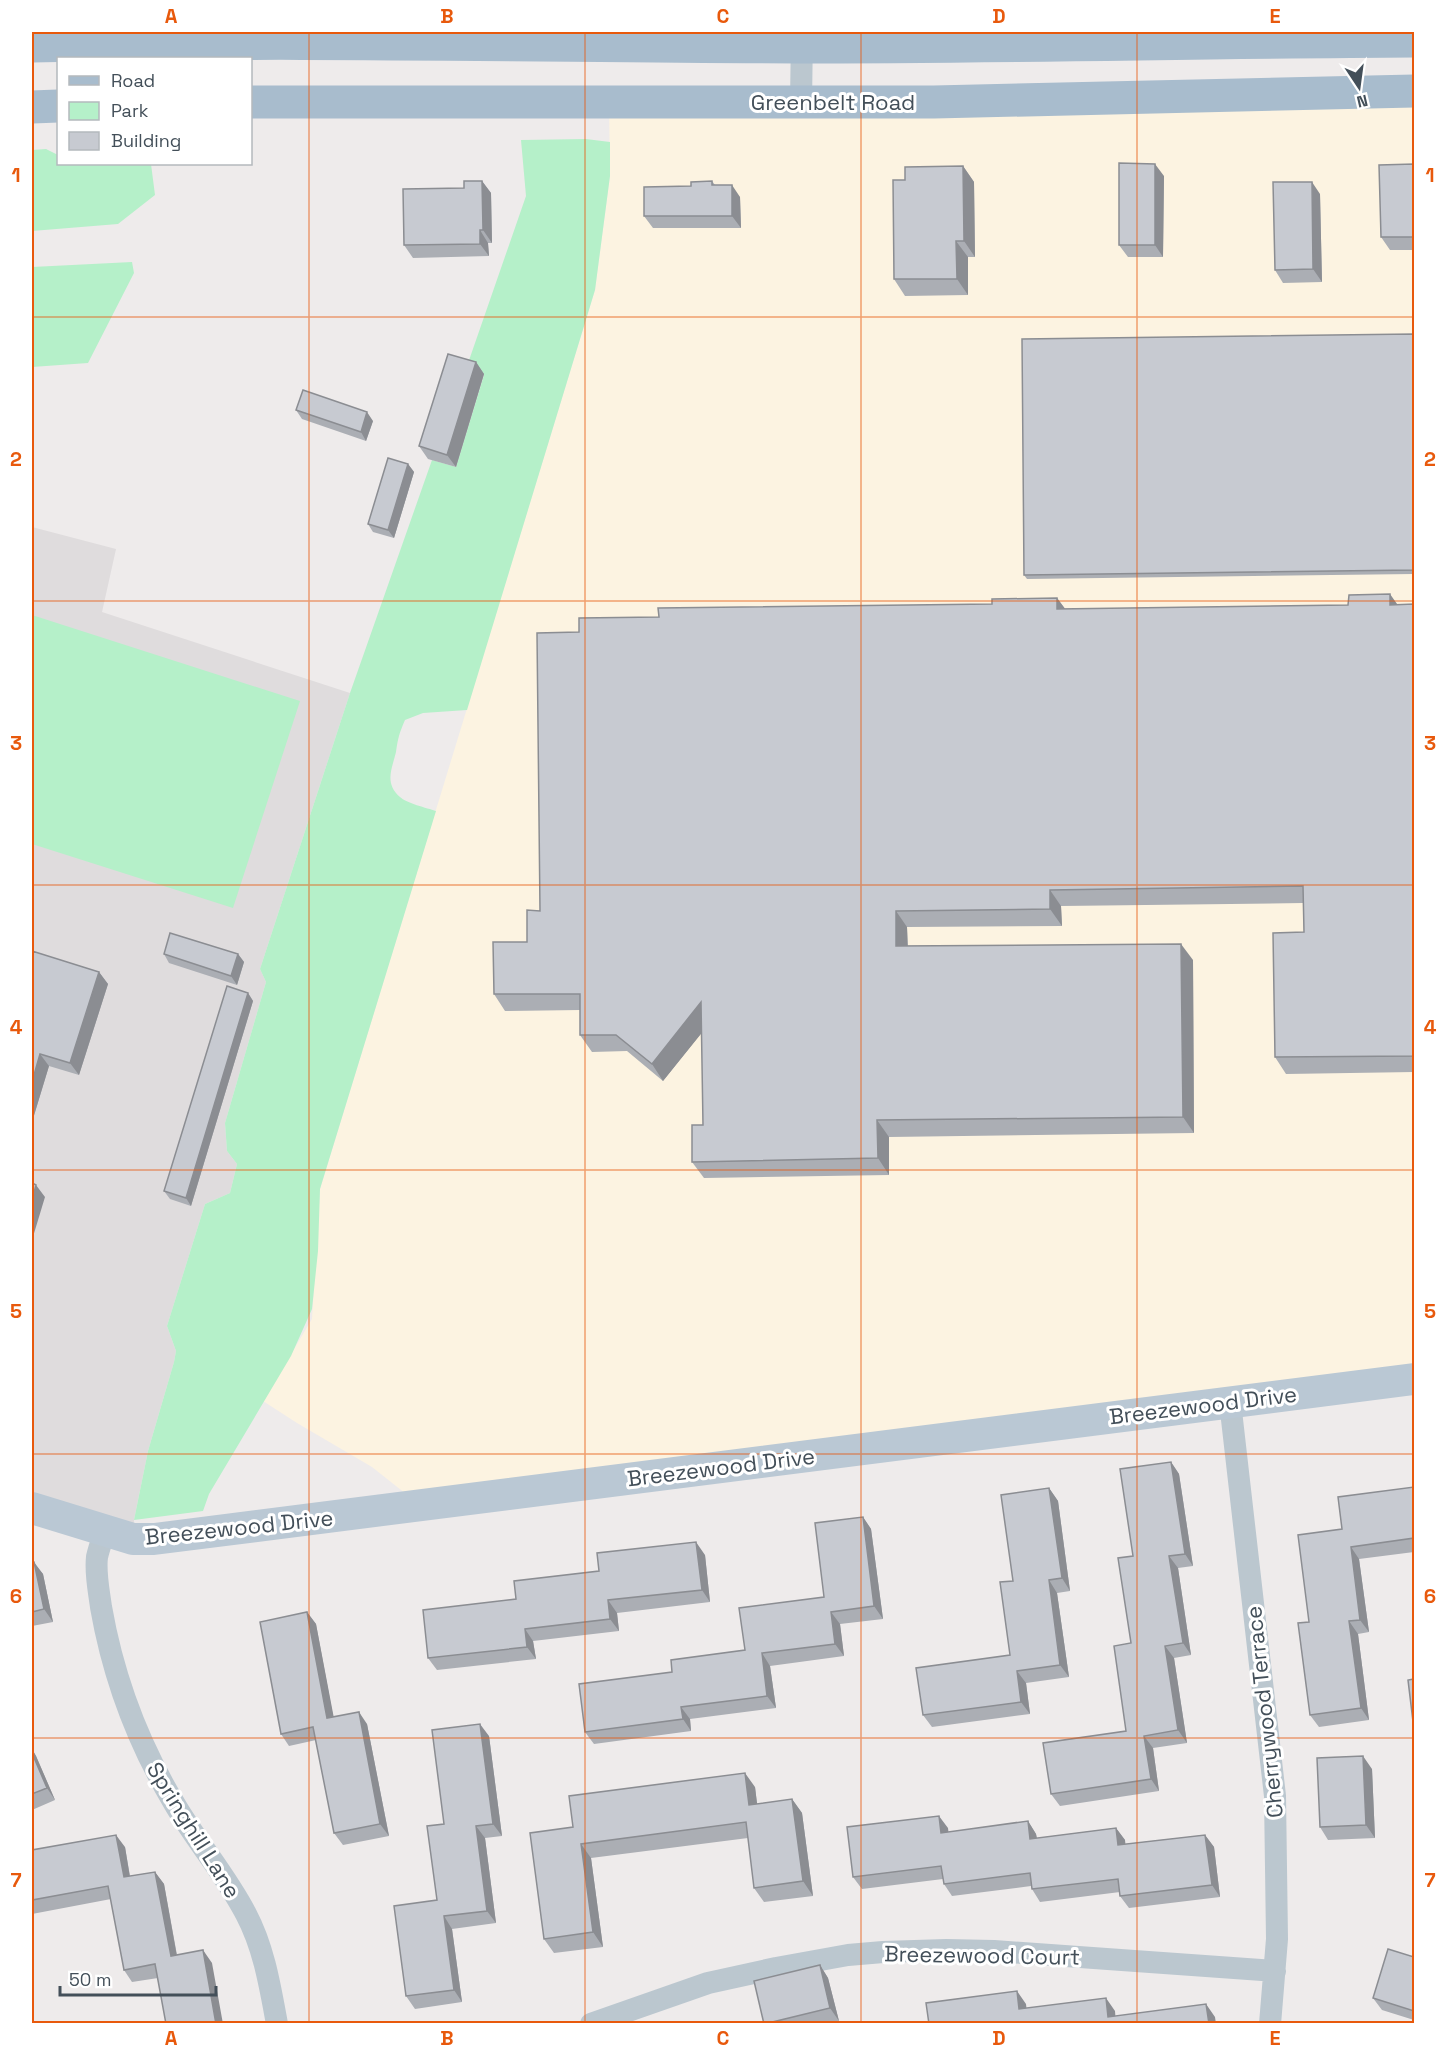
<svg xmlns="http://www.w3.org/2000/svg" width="1446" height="2055" viewBox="0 0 1446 2055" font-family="'Space Grotesk',sans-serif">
	<rect width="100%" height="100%" fill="#eeebeb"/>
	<path fill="#fcf3e1" d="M 1414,91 L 1414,1379 L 420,1505 L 372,1467 L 297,1423 L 263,1401 L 312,1319 L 320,1189 L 595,290 L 610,176 L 609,102 Z"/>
	<path fill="#dfdcdd" d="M 32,527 L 116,549 L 102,612 L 350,693 L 260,969 L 266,982 L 225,1123 L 227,1151 L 237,1164 L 230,1193 L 205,1204 L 167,1326 L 176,1351 L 174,1362 L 148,1451 L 134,1520 L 133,1539 L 32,1508 Z"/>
	<path fill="#b5f0c9" d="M 586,139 L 610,142 L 610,176 L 595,290 L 467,710 L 423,713 L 405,720 C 399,734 398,738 396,752 C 392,769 384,783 400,797 C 406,803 427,808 436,811 L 320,1189 L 318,1251 L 312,1309 L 291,1356 L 209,1494 L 203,1511 L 134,1520 L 148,1451 L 174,1362 L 176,1351 L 167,1326 L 205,1204 L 230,1193 L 237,1164 L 227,1151 L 225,1123 L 266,982 L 260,969 L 350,693 L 432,460 L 456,467 L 484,375 L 466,369 L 526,196 L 521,140 Z
		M 46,149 L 58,155 L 58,164 L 151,164 L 155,195 L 118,224 L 32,231 L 32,150 Z
		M 132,262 L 134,273 L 88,363 L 32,367 L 32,267 Z
		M 32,615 L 300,701 L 233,908 L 32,844 Z"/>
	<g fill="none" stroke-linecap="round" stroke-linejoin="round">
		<path stroke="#bbc7cf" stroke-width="22" d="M 801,103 L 802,33
			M 1230,1402 L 1275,1796 L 1277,1939 L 1270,2024
			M 105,1531 C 102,1540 99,1548 97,1557 C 95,1574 99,1591 101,1607 C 113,1676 138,1743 174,1803 C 196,1841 226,1875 246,1914 C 264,1948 270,1986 277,2024
			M 591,2024 L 708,1983 L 776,1968 L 848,1955 L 883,1952 L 946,1950 L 994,1951 L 1275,1971"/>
		<path stroke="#bac8d4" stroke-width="32" d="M 32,1508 L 133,1539 L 154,1539 L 1414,1379"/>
		<path stroke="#a8bccd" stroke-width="33" d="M 32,46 C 286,40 541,46 796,47 C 1002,47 1208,42 1414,41
			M 250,102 L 934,102 L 1414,91
			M 32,107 L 58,106"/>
	</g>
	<path fill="#abaeb4" d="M 1414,164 L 1414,250 L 1390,250 L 1381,237 Z
		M 963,166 L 974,182 L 975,257 L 968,257 L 968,295 L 905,296 L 894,279 L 905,180 Z
		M 1164,176 L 1163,257 L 1128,257 L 1119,245 Z
		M 482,181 L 491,193 L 492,243 L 488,243 L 489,256 L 413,258 L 404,245 Z
		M 712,181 L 715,185 L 740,197 L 741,228 L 653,228 L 644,216 L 691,186 Z
		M 1320,194 L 1322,282 L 1283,283 L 1275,270 Z
		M 1414,334 L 1414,574 L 1027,579 L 1024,575 Z
		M 476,362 L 484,374 L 456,467 L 428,459 L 419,446 Z
		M 296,410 L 373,421 L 366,441 L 302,419 Z
		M 408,464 L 414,472 L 394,538 L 373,532 L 368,524 Z
		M 1057,598 L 1065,609 L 1414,604 L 1414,1072 L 1286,1074 L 1275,1057 L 1304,932 L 1303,903 L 1061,906 L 1062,926 L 907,927 L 908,946 L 1193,960 L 1194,1133 L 889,1137 L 889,1175 L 704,1178 L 692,1162 L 703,1125 L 702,1032 L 663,1081 L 627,1051 L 592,1052 L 580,1035 L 580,1010 L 505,1011 L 494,994 L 527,942 L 540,911 L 579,632 L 659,617 L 992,604 Z
		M 32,951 L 99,972 L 108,984 L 79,1075 L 49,1066 L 32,1122 Z
		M 164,954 L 238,954 L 244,962 L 237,985 L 169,963 Z
		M 248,993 L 253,1001 L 191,1206 L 170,1199 L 164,1191 Z
		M 1171,1462 L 1179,1474 L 1193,1566 L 1178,1568 L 1191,1655 L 1174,1658 L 1187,1743 L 1153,1748 L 1159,1791 L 1060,1806 L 1051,1794 L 1126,1731 L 1131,1643 Z
		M 1414,1487 L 1414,1552 L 1359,1559 L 1369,1632 L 1358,1634 L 1369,1720 L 1319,1727 L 1310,1715 L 1309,1622 L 1342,1529 Z
		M 1049,1488 L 1058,1501 L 1070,1591 L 1057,1593 L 1069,1677 L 1026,1683 L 1030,1714 L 932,1727 L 923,1715 L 1010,1655 L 1013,1581 Z
		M 863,1517 L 871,1529 L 883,1619 L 840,1624 L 844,1656 L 770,1666 L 776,1708 L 690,1719 L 691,1731 L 594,1744 L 585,1732 L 672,1672 L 745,1650 L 824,1597 Z
		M 705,1555 L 710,1602 L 617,1613 L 619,1631 L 533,1641 L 536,1659 L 437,1670 L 428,1658 L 516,1599 L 599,1571 Z
		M 32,1562 L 43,1574 L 53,1622 L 32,1626 Z
		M 307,1612 L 316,1624 L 333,1716 L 367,1724 L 389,1836 L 343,1845 L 334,1833 L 316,1740 L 289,1746 L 281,1734 Z
		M 489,1736 L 502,1836 L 485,1838 L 496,1923 L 452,1929 L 462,2002 L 415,2009 L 406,1996 L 437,1900 L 444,1824 Z
		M 32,1749 L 36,1756 L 55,1800 L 32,1810 Z
		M 1372,1769 L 1375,1838 L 1328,1840 L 1320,1827 Z
		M 755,1787 L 757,1804 L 792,1799 L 802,1813 L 813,1896 L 764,1902 L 754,1888 L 748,1838 L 591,1858 L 603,1947 L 554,1953 L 544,1939 L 573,1827 Z
		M 1028,1821 L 1036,1834 L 1037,1838 L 1116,1828 L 1125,1840 L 1125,1844 L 1205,1835 L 1214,1847 L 1220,1897 L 1129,1908 L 1120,1896 L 1120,1892 L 1040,1902 L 1032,1889 L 1031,1886 L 952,1896 L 944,1884 L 943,1879 L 862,1889 L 853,1877 L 948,1828 L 948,1832 Z
		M 125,1847 L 130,1876 L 155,1872 L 164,1884 L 177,1955 L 212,1963 L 158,1978 L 132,1982 L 124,1970 L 111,1899 L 32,1914 L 32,1850 Z
		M 1414,1957 L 1414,2020 L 1382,2010 L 1373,1998 Z
		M 820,1965 L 828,1978 L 839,2021 L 826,2024 L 764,2024 Z"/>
	<path fill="#8b8d92" d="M 1155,164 L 1164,176 L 1163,257 L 1155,245 Z
		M 963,166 L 974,182 L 975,257 L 964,241 Z
		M 482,181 L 491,193 L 492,243 L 483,230 Z
		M 1312,182 L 1320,194 L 1322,282 L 1313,269 Z
		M 732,185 L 740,197 L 741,228 L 732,216 Z
		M 480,230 L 488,243 L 489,256 L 480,244 Z
		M 956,241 L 968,257 L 968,295 L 957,279 Z
		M 476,362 L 484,374 L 456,467 L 447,455 Z
		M 367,412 L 373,421 L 366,441 L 361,432 Z
		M 408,464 L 414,472 L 394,538 L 388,530 Z
		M 1390,594 L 1402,611 L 1390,605 Z
		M 1057,598 L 1069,614 L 1057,609 Z
		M 1050,890 L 1061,906 L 1062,926 L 1050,909 Z
		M 896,911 L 907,927 L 908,963 L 896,946 Z
		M 1181,944 L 1193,960 L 1194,1133 L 1183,1117 Z
		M 238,954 L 244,962 L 237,985 L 231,976 Z
		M 99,972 L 108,984 L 79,1075 L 70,1063 Z
		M 248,993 L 253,1001 L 191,1206 L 186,1198 Z
		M 701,1002 L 713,1019 L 663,1081 L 652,1064 Z
		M 40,1054 L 49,1066 L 32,1122 L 32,1082 Z
		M 877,1120 L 889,1137 L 889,1175 L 878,1158 Z
		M 36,1185 L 45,1197 L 32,1240 L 32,1200 Z
		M 1171,1462 L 1179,1474 L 1193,1566 L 1185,1554 Z
		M 1049,1488 L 1058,1501 L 1070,1591 L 1062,1578 Z
		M 863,1517 L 871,1529 L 883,1619 L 874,1606 Z
		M 696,1542 L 705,1555 L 710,1602 L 702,1590 Z
		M 1351,1547 L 1359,1559 L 1369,1632 L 1360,1620 Z
		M 1169,1556 L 1178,1568 L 1191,1655 L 1183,1643 Z
		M 34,1562 L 43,1574 L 53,1622 L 44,1609 Z
		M 1049,1580 L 1057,1593 L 1069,1677 L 1060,1665 Z
		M 608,1600 L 617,1613 L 619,1631 L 610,1619 Z
		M 307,1612 L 316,1624 L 336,1729 L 327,1718 Z
		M 831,1612 L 840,1624 L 844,1656 L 835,1644 Z
		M 1349,1621 L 1358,1634 L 1369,1720 L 1361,1708 Z
		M 525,1629 L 533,1641 L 536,1659 L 527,1647 Z
		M 1165,1646 L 1174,1658 L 1187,1743 L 1178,1730 Z
		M 762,1653 L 770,1666 L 776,1708 L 767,1696 Z
		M 1017,1671 L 1026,1683 L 1030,1714 L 1021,1702 Z
		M 681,1707 L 690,1719 L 691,1731 L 683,1719 Z
		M 359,1712 L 367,1724 L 389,1836 L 380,1824 Z
		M 480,1724 L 489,1736 L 502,1836 L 493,1824 Z
		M 1144,1736 L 1153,1748 L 1159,1791 L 1151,1779 Z
		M 32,1749 L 36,1756 L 55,1800 L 47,1788 L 32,1753 Z
		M 1363,1756 L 1372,1769 L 1375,1838 L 1366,1825 Z
		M 745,1773 L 755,1787 L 759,1819 L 749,1805 Z
		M 792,1799 L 802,1813 L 813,1896 L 803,1881 Z
		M 939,1816 L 948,1828 L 950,1845 L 941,1833 Z
		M 1028,1821 L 1036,1834 L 1039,1851 L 1030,1839 Z
		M 476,1826 L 485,1838 L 496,1923 L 487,1911 Z
		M 1116,1828 L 1125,1840 L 1127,1858 L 1118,1845 Z
		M 116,1835 L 125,1847 L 132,1890 L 124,1877 Z
		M 1205,1835 L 1214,1847 L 1220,1897 L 1212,1885 Z
		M 581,1844 L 591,1858 L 603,1947 L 593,1932 Z
		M 155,1872 L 164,1884 L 179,1968 L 171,1956 Z
		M 444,1916 L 452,1929 L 462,2002 L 454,1990 Z
		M 203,1950 L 212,1963 L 223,2024 L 216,2024 Z
		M 820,1965 L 828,1978 L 839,2021 L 830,2008 Z
		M 1017,1991 L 1026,2004 L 1028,2022 L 1019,2009 Z
		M 1106,1998 L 1115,2011 L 1116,2024 L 1108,2017 Z
		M 1206,2004 L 1215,2017 L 1216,2024 L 1209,2024 Z"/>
	<path fill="#c7cad1" stroke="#8b8d92" stroke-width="1.5" d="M 1119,163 L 1155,164 L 1155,245 L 1119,245 Z
		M 1414,164 L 1414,237 L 1381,237 L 1379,165 Z
		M 963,166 L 964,241 L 956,241 L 957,279 L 894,279 L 893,180 L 905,180 L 905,167 Z
		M 464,181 L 482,181 L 483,230 L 480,230 L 480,244 L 404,245 L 403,189 L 464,188 Z
		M 712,181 L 712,185 L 732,185 L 732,216 L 644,216 L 644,187 L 691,186 L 691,182 Z
		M 1273,182 L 1312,182 L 1313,269 L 1275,270 Z
		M 1414,334 L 1414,570 L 1024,575 L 1022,339 Z
		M 448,354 L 476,362 L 447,455 L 419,446 Z
		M 303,390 L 367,412 L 361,432 L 296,410 Z
		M 388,458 L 408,464 L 388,530 L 368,524 Z
		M 1390,594 L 1390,605 L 1414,604 L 1414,1056 L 1275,1057 L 1273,933 L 1304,932 L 1303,886 L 1050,890 L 1050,909 L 896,911 L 896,946 L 1181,944 L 1183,1117 L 877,1120 L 878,1158 L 692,1162 L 692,1125 L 703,1125 L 701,1002 L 652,1064 L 616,1035 L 580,1035 L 580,994 L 494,994 L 493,942 L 527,942 L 527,910 L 540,911 L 537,633 L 579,632 L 579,618 L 659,617 L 658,608 L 992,604 L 992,599 L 1057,598 L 1057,609 L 1348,605 L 1349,595 Z
		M 170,933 L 238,954 L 231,976 L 164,954 Z
		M 32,951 L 99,972 L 70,1063 L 40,1054 L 32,1082 Z
		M 227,986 L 248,993 L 186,1198 L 164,1191 Z
		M 32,1183 L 36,1185 L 32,1200 Z
		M 1171,1462 L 1185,1554 L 1169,1556 L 1183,1643 L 1165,1646 L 1178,1730 L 1144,1736 L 1151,1779 L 1051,1794 L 1043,1743 L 1126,1731 L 1114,1646 L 1131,1643 L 1118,1558 L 1133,1556 L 1120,1469 Z
		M 1414,1487 L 1414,1538 L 1351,1547 L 1360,1620 L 1349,1621 L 1361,1708 L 1310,1715 L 1298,1623 L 1309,1622 L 1298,1535 L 1342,1529 L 1338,1497 Z
		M 1049,1488 L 1062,1578 L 1049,1580 L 1060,1665 L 1017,1671 L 1021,1702 L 923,1715 L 916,1668 L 1010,1655 L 1000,1582 L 1013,1581 L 1001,1495 Z
		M 863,1517 L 874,1606 L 831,1612 L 835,1644 L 762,1653 L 767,1696 L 681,1707 L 683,1719 L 585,1732 L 579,1684 L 672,1672 L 671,1660 L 745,1650 L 739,1608 L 824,1597 L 815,1523 Z
		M 696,1542 L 702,1590 L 608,1600 L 610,1619 L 525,1629 L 527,1647 L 428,1658 L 423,1610 L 516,1599 L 514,1581 L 599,1571 L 597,1553 Z
		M 32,1562 L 34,1562 L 44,1609 L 32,1612 Z
		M 307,1612 L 327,1718 L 359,1712 L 380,1824 L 334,1833 L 313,1727 L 281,1734 L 260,1622 Z
		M 1414,1679 L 1414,1730 L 1408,1680 Z
		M 480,1724 L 493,1824 L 476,1826 L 487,1911 L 444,1916 L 454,1990 L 406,1996 L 394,1906 L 437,1900 L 427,1826 L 444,1824 L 432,1730 Z
		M 32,1753 L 47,1788 L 32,1794 Z
		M 1363,1756 L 1366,1825 L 1320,1827 L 1317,1758 Z
		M 745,1773 L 749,1805 L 792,1799 L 803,1881 L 754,1888 L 746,1822 L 581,1844 L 593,1932 L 544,1939 L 530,1833 L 573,1827 L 569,1796 Z
		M 939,1816 L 941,1833 L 1028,1821 L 1030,1839 L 1116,1828 L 1118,1845 L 1205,1835 L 1212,1885 L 1120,1896 L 1118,1879 L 1032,1889 L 1030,1873 L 944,1884 L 941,1866 L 853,1877 L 847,1827 Z
		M 116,1835 L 124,1877 L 155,1872 L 171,1956 L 203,1950 L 216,2024 L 166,2024 L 155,1964 L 124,1970 L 108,1886 L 32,1900 L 32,1850 Z
		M 1388,1949 L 1414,1957 L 1414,2011 L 1373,1998 Z
		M 820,1965 L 830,2008 L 764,2024 L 754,1981 Z
		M 1017,1991 L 1019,2009 L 1106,1998 L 1108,2017 L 1206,2004 L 1209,2024 L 929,2024 L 926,2003 Z"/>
	<path fill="none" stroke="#e8590c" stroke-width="1.5" stroke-opacity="0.55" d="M 309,32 L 309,2024M 585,32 L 585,2024M 861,32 L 861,2024M 1137,32 L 1137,2024M 32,317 L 1414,317M 32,601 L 1414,601M 32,885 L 1414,885M 32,1170 L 1414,1170M 32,1454 L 1414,1454M 32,1738 L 1414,1738"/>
	<g text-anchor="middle" stroke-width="6" stroke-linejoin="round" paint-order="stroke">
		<g font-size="22" fill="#434f59" stroke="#fff">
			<text x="833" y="110">Greenbelt Road</text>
			<text transform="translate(1203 1405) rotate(-7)" y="8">Breezewood Drive</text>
			<text transform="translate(721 1467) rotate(-7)" y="8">Breezewood Drive</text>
			<text transform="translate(239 1527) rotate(-6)" y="8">Breezewood Drive</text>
			<text transform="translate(1264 1712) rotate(-96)" y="8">Cherrywood Terrace</text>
			<text transform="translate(194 1830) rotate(58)" y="8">Springhill Lane</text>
			<text transform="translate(982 1955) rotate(1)" y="8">Breezewood Court</text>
		</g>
	</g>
	<rect width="1446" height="2055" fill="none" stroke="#ffffff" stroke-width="66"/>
	<rect x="57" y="57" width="195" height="108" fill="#ffffff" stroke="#b4b9bd" stroke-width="1.5"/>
	<rect x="69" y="76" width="30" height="9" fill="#a8bccd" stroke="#b4b9bd" stroke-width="1.5"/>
	<text x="111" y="87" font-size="18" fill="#434f59">Road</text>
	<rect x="69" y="102" width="30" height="18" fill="#b5f0c9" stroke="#b4b9bd" stroke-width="1.5"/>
	<text x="111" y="117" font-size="18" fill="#434f59">Park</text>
	<rect x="69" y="132" width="30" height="18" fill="#c7cad1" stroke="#b4b9bd" stroke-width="1.5"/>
	<text x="111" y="147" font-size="18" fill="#434f59">Building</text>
	<g transform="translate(1359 87) rotate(167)" stroke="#ffffff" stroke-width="4.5" paint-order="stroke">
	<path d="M0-4.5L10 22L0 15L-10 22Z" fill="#434f59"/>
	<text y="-9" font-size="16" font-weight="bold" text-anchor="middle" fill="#434f59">N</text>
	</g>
	<path d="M60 1986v9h156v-9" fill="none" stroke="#434f59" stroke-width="3"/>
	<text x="69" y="1986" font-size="18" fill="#434f59" stroke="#ffffff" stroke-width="4.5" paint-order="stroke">50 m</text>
	<rect x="33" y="33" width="1380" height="1989" fill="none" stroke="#e8590c" stroke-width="2"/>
	<g font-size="20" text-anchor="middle" font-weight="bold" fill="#e8590c">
		<text x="171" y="23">A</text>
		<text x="447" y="23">B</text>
		<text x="723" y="23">C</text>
		<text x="999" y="23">D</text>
		<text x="1275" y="23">E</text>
		<text x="16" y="182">1</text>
		<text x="1430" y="182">1</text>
		<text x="16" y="466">2</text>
		<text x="1430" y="466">2</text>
		<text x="16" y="750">3</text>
		<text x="1430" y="750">3</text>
		<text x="16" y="1034">4</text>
		<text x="1430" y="1034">4</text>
		<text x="16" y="1318">5</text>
		<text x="1430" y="1318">5</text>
		<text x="16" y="1603">6</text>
		<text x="1430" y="1603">6</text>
		<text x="16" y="1887">7</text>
		<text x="1430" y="1887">7</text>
		<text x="171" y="2045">A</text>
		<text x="447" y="2045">B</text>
		<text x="723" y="2045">C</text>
		<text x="999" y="2045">D</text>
		<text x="1275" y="2045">E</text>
	</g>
</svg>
